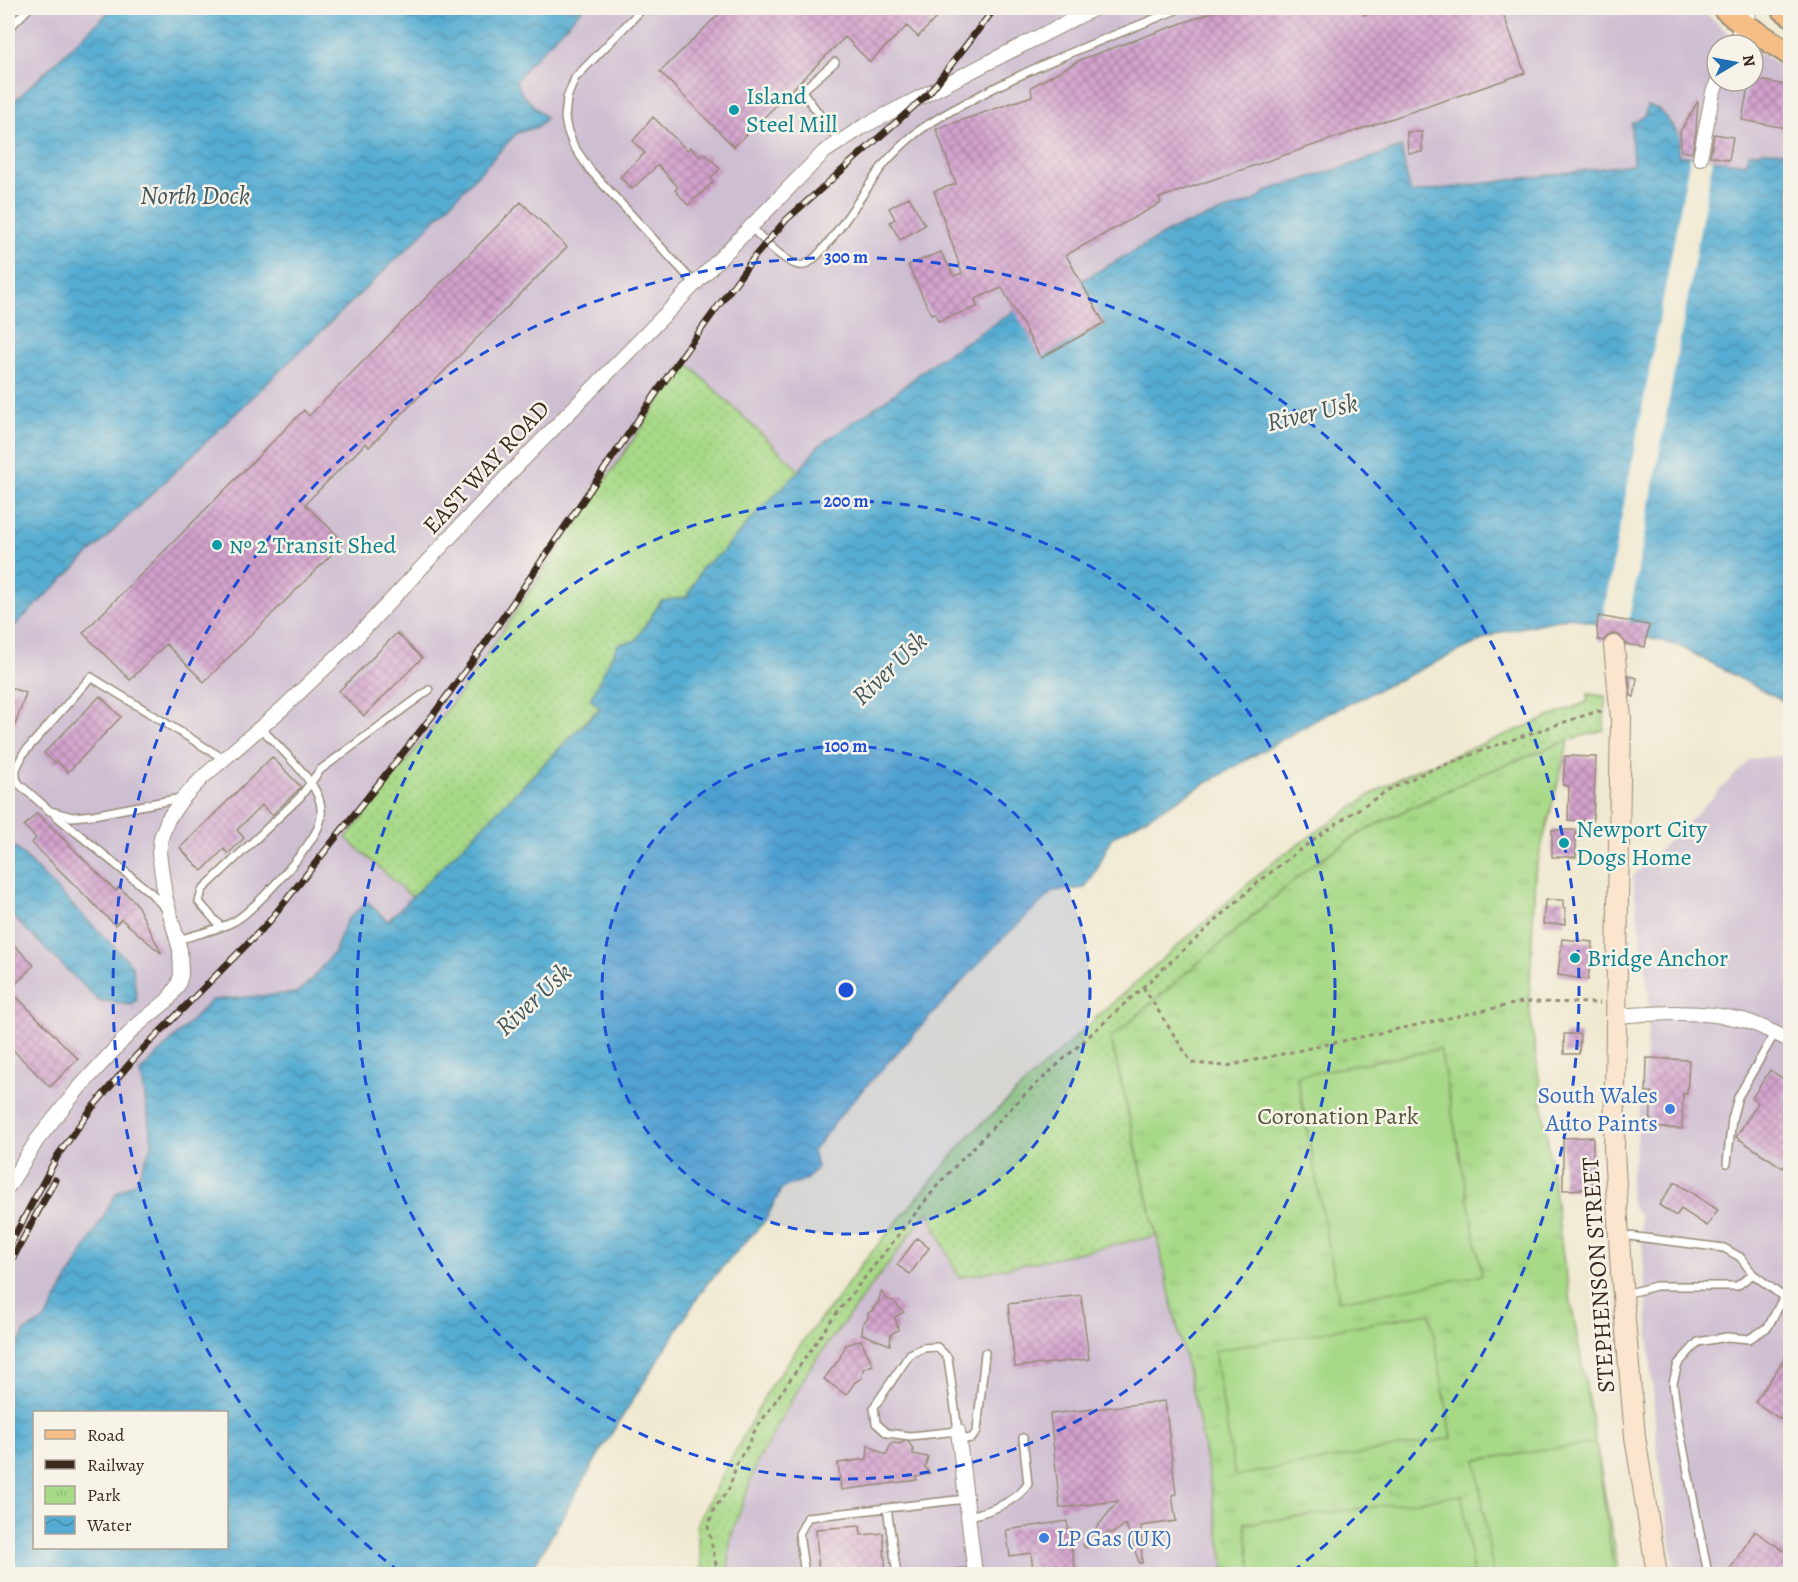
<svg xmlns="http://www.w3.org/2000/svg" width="1798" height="1582" viewBox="0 0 1798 1582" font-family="Alegreya,serif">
	<defs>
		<pattern id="grass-dots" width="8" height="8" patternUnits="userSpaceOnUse" patternTransform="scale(1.5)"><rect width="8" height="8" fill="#a7d987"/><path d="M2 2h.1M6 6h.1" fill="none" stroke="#91ba74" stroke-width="1.8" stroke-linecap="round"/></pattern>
		<pattern id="park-tufts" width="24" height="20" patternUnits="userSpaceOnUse" patternTransform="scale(1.5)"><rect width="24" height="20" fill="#a7d987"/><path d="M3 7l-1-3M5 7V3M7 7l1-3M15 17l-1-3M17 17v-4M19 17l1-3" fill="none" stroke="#91ba74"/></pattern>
		<pattern id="water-waves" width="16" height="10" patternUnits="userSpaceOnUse" patternTransform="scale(1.5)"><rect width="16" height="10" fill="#55acd2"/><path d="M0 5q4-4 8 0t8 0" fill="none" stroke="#488caa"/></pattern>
		<pattern id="building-cross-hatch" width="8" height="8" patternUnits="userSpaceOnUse" patternTransform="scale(1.5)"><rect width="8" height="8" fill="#d3a2cd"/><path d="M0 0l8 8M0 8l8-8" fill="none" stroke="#ac84a6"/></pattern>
	</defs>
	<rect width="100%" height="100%" fill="#f7f3e8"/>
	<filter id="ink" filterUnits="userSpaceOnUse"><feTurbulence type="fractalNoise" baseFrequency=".0167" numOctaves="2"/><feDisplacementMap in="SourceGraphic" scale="12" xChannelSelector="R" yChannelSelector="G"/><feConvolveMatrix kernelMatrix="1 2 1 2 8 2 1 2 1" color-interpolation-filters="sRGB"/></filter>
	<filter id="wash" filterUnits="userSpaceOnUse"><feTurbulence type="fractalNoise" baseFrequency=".008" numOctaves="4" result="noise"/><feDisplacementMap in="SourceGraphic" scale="24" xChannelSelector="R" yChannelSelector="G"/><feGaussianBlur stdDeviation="1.35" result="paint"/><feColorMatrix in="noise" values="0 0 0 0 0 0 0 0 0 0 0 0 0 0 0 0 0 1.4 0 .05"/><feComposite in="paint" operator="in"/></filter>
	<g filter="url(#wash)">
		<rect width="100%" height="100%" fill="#f0e9d1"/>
		<path fill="#cebed1" d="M 8,8 L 1700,8 L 1735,39 L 1746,45 L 1717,45 L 1717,81 L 1753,81 L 1753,49 L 1790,71 L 1790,152 L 1765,151 L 1746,164 L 1678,155 L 1647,106 L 1645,116 L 1631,124 L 1633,164 L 1409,193 L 1400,147 L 1351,165 L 1270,190 L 1254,201 L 1175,228 L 1079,283 L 1105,325 L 1041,357 L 1016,310 L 934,362 L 890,397 L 817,447 L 800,471 L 600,707 L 388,921 L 367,902 L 346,921 L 335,951 L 309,982 L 296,993 L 212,1000 L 141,1071 L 152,1144 L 136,1182 L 117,1192 L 45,1320 L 25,1331 L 8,1365 Z
			M 1790,755 L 1790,1574 L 1675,1574 L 1657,1446 L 1640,1215 L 1631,1205 L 1630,1178 L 1635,1155 L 1648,1031 L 1649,993 L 1632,877 L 1751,759 Z
			M 929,1211 L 959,1278 L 1156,1236 L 1199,1421 L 1226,1574 L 727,1574 L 729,1541 L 757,1463 L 811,1366 Z"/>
		<path fill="url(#grass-dots)" stroke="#718252" stroke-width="1.5" d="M 686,362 L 800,471 L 757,513 L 720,554 L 703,566 L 687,598 L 661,601 L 635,641 L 600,707 L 412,897 L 346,838 L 463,689 Z
			M 1588,694 L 1605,696 L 1604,730 L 1569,740 L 1480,775 L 1365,830 L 1312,865 L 1111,1038 L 1156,1236 L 959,1278 L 928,1211 L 811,1366 L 757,1463 L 730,1539 L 728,1574 L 703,1574 L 696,1525 L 768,1390 L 805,1338 L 837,1299 L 861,1265 L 970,1135 L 1100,1014 L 1274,861 L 1372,794 L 1407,774 L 1587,702 Z"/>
		<path fill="url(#park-tufts)" stroke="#718252" stroke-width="1.5" d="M 1569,740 L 1535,871 L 1529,1005 L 1564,1263 L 1619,1574 L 1226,1574 L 1199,1421 L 1111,1038 L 1312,865 L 1365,830 L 1480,775 Z"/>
		<path fill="#a7d987" stroke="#718252" stroke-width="1.5" d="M 1440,1049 L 1482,1275 L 1339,1301 L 1297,1076 Z
			M 1430,1313 L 1452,1438 L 1235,1476 L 1214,1351 Z
			M 1596,1443 L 1614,1574 L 1493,1574 L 1476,1460 Z
			M 1462,1495 L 1473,1574 L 1252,1574 L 1245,1524 Z"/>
		<path fill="url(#water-waves)" stroke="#486b78" stroke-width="1.5" fill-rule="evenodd" d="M 113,8 L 583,8 L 528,65 L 516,81 L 522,94 L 546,118 L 537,127 L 517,133 L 412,244 L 8,632 L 8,107 Z
			M 1647,106 L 1659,109 L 1680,136 L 1678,155 L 1746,164 L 1748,153 L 1765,151 L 1790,152 L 1790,705 L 1679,646 L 1571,617 L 1497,633 L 1323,716 L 1111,838 L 1098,868 L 1085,888 L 1053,891 L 997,944 L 848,1106 L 813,1151 L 817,1167 L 807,1179 L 782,1188 L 765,1221 L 705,1286 L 603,1447 L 529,1574 L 8,1574 L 8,1365 L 25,1331 L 45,1320 L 117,1192 L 136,1182 L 152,1144 L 141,1071 L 212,1000 L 296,993 L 309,982 L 335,951 L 346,921 L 367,902 L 388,921 L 600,708 L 590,699 L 618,644 L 635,641 L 661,601 L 687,597 L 703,566 L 720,554 L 757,513 L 799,471 L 817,447 L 890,397 L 934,362 L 1016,310 L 1041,357 L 1105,325 L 1079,282 L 1175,228 L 1254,201 L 1269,190 L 1351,165 L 1401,147 L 1410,193 L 1633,164 L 1631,124 L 1645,116 ZM 34,1412 L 226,1412 L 226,1548 L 34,1548 Z
			M 8,840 L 132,965 L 137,1000 L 132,1005 L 98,1000 L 8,912 Z"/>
		<path fill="#f0e9d1" d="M 1690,157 L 1713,159 L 1626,635 L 1601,625 Z"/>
		<g id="blocks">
			<path fill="url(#building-cross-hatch)" d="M 725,8 L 925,8 L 936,18 L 918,37 L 907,26 L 870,62 L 845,37 L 734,147 L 660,72 Z
				M 1224,8 L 1362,8 L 1364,15 L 1387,8 L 1501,8 L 1525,73 L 1159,198 L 1161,203 L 1066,255 L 1104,323 L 1041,358 L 1002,288 L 975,299 L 977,307 L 938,321 L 935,313 L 931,314 L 908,265 L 941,252 L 954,276 L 962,273 L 934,191 L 956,184 L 936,129 L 1032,96 L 1031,87 L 1082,59 Z
				M 1753,79 L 1791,86 L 1791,129 L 1742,120 L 1749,81 L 1753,81 Z
				M 1698,101 L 1696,131 L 1692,153 L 1681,151 L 1680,132 Z
				M 653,117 L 687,150 L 690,147 L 700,157 L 705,153 L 720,169 L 711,178 L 713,182 L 688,205 L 675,190 L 678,187 L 658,165 L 632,189 L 620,177 L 645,153 L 633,141 Z
				M 1407,132 L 1422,132 L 1422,152 L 1408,153 Z
				M 1714,134 L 1733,137 L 1729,160 L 1710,156 Z
				M 909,197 L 925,225 L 900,240 L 890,222 L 895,219 L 889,208 Z
				M 521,202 L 567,247 L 369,447 L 366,443 L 305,504 L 344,542 L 204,682 L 166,644 L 130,680 L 83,633 L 304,410 L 309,416 Z
				M 1598,616 L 1649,625 L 1645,647 L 1626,644 L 1619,635 L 1613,634 L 1608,636 L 1603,641 L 1598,640 L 1597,627 Z
				M 397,633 L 422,658 L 364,716 L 339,691 Z
				M 1629,676 L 1637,678 L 1634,697 L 1631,696 Z
				M 8,687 L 26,693 L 10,740 L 8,739 Z
				M 100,696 L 121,717 L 68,772 L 57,761 L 55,763 L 44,753 Z
				M 1565,756 L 1596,757 L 1593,821 L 1568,820 L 1569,786 L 1563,785 Z
				M 272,757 L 301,787 L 272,815 L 262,805 L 237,830 L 244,838 L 228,854 L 224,849 L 202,871 L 180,848 Z
				M 37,813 L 116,891 L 119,887 L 136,903 L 162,954 L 121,919 L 115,925 L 32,843 L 36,838 L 24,826 Z
				M 1552,830 L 1576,830 L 1576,857 L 1552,857 Z
				M 1545,900 L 1563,900 L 1563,908 L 1565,908 L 1565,924 L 1543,924 Z
				M 8,939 L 34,965 L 10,990 L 78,1059 L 50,1087 L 8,1045 Z
				M 1562,939 L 1593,942 L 1588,980 L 1558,975 Z
				M 1564,1034 L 1580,1034 L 1579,1054 L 1564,1054 Z
				M 1647,1058 L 1689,1060 L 1687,1094 L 1683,1094 L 1682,1129 L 1650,1127 L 1652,1092 L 1646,1092 Z
				M 1770,1070 L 1791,1084 L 1782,1098 L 1791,1104 L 1791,1156 L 1783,1168 L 1736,1137 L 1758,1103 L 1752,1098 Z
				M 1593,1137 L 1593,1189 L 1563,1190 L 1563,1138 Z
				M 1675,1182 L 1718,1210 L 1707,1226 L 1681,1209 L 1676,1216 L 1659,1205 Z
				M 917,1238 L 929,1248 L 910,1274 L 897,1265 Z
				M 881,1292 L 888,1300 L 893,1301 L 904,1312 L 895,1317 L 898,1330 L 891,1334 L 890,1345 L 862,1334 L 863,1323 L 868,1318 L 868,1313 L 873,1310 L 875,1305 L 878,1303 Z
				M 1081,1295 L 1089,1359 L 1015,1367 L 1008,1304 Z
				M 861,1340 L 873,1365 L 863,1369 L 862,1378 L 855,1382 L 846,1395 L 824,1379 L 839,1359 L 846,1345 Z
				M 1791,1349 L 1791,1426 L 1755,1402 Z
				M 1165,1401 L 1176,1494 L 1172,1495 L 1176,1521 L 1141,1526 L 1142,1563 L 1139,1563 L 1126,1524 L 1113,1533 L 1108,1532 L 1086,1548 L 1083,1545 L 1118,1501 L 1060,1508 L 1050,1414 Z
				M 905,1441 L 908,1441 L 913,1449 L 913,1454 L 928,1457 L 925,1467 L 930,1473 L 916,1477 L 917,1480 L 841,1490 L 838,1463 L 867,1459 L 868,1445 L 886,1455 L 892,1442 L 899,1444 Z
				M 1067,1521 L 1076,1575 L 1046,1575 L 1045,1568 L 1033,1570 L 1031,1553 L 1010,1556 L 1006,1530 Z
				M 860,1526 L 861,1535 L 883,1533 L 886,1575 L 819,1575 L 816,1529 Z
				M 1755,1531 L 1791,1556 L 1791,1575 L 1726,1575 Z"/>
		</g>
	</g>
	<g filter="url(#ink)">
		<use href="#blocks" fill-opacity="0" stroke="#968a78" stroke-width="1.5"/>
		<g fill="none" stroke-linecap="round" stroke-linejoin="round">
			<defs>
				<path id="lane" d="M 643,8 L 575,78 L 567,98 L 565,118 L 567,129 L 573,145 L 590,170 L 694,283
					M 8,29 L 29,8
					M 835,62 L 802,91 L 839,141
					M 750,226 C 760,236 789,269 804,265 C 823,260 870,181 885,163 C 894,153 905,142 915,134 C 932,120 953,110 973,99 C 1039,63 1111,37 1181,8
					M 181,798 L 93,815 L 72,817 L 50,811 L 19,784 L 16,778 L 16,769 L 23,754 L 91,677 L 224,759
					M 55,815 L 151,893 L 165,908
					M 220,926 L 199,902 L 202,890 L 300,797 L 320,770 L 429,690
					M 178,940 C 196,934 218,930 235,921 C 256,908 311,848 319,825 C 322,817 322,810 320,802 C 315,779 277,746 260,727
					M 1727,1163 L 1732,1119 L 1738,1097 L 1775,1033
					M 1621,1235 L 1724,1248 L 1740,1257 L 1753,1274 L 1737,1286 L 1656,1286 L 1625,1294
					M 1753,1274 L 1790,1302
					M 937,1347 L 948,1358 L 958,1431 L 910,1436 L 887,1433 L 876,1423 L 874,1407 L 910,1354 L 923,1348 Z
					M 959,1440 L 972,1438 L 977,1431 L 985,1353
					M 887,1508 L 897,1574
					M 968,1516 C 989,1512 1016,1502 1028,1484 L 1023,1438
					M 805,1574 L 799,1534 L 808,1517 L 966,1499
					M 950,1574 L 975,1571
					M 1708,1574 L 1678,1421 L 1673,1383 L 1678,1364 L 1698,1342 L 1727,1337 L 1749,1339 L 1768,1327 L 1783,1298"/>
				<path id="street" d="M 1733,45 L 1751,8
					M 1700,158 L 1713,92 L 1718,81
					M 1617,1016 C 1659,1013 1701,1010 1743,1020 C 1759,1024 1775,1034 1790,1040
					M 8,1187 L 37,1140 L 78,1089 L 135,1027 L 168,1000 L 178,985 L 181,975 L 180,950 L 165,896 L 159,853 L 161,838 L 168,819 L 183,798 L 203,777 L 282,709 L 350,644 L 511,472 L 824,152 L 864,126 L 1095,8
					M 958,1431 L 975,1574"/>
				<path id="secondary" d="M 1614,646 L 1621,718 L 1614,1150 L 1621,1272 L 1635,1437 L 1657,1574"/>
				<path id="primary" d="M 1724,8 L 1743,24 L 1790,54
					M 1782,8 L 1790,14"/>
			</defs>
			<use href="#lane" stroke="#968a78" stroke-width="10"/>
			<use href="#street" stroke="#968a78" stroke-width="16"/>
			<use href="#secondary" stroke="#968a78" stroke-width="22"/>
			<use href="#primary" stroke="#968a78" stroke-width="26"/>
			<path stroke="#968a78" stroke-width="3" stroke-dasharray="4.5 4.5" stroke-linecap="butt" d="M 1143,987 L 1192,1063 L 1227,1066 L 1523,1002 L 1600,1003
				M 718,1574 L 708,1527 L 714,1509 L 729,1489 L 738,1460 L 748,1446 L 754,1432 L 832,1319 L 941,1181 L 1021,1098 L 1255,885 C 1303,846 1354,808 1409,780 C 1424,772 1440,767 1456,761 C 1502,742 1550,727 1598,711 L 1604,713"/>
			<use href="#lane" stroke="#fff" stroke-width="7"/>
			<use href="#street" stroke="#fff" stroke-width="14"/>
			<use href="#secondary" stroke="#fbe5cf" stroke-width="20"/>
			<use href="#primary" stroke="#f6be86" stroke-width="22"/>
			<defs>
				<path id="rail" d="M 8,1248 L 58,1155 L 92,1108 L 137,1055 L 268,923 L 433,715 L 484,645 L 681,357 L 755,256 L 786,220 L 929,93 L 995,8
					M 8,1267 L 55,1180"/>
			</defs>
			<use href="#rail" stroke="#3b2a1e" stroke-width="7"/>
			<use href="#rail" stroke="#f7f3e8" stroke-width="4.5" stroke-dasharray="14" stroke-linecap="butt"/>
		</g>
	</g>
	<circle cx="846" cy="990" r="244" fill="#1d4ed8" fill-opacity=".12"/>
	<g fill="none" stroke="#1d4ed8" stroke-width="3" stroke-dasharray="10 8">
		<circle cx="846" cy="990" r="244"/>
		<circle cx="846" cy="990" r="489"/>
		<path d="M400 1572A733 733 0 1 1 1292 1572"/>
	</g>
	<g fill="#0f9aa8" stroke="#f7f3e8" stroke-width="2">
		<circle cx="734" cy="110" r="6"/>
		<circle cx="217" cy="545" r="6"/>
		<circle cx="1564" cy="843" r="6"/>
		<circle cx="1575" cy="958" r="6"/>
	</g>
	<g fill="#3f7fe0" stroke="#f7f3e8" stroke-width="2">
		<circle cx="1670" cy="1109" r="6"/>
		<circle cx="1044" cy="1538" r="6"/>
	</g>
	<g text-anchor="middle" stroke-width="5" stroke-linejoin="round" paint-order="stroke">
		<g font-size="24" fill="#0d838f" stroke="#f7f3e8" text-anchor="start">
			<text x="746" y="104">Island<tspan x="746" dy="28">Steel Mill</tspan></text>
			<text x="229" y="553">№ 2 Transit Shed</text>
			<text x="1576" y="837">Newport City<tspan x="1576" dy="28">Dogs Home</tspan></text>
			<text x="1587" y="966">Bridge Anchor</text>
		</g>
		<g font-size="24" fill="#3b2a1e" stroke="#f7f3e8">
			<text transform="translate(486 467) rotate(-47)" y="8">EAST WAY ROAD</text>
			<text transform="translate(1598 1275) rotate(-94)" y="8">STEPHENSON STREET</text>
		</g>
		<g font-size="24" fill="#366cbe" stroke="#f7f3e8" text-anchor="end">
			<text x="1658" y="1103">South Wales<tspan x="1658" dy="28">Auto Paints</tspan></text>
			<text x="1056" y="1546" text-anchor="start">LP Gas (UK)</text>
		</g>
		<g font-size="24" fill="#565638" stroke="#f7f3e8">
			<text x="1338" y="1124">Coronation Park</text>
		</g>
		<g font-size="26" font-style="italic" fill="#44585d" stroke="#f7f3e8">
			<text x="195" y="204">North Dock</text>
			<text transform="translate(1312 412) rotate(-13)" y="9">River Usk</text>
			<text transform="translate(889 668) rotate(-44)" y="9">River Usk</text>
			<text transform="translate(533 999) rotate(-43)" y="9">River Usk</text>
		</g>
	</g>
	<circle cx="846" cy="990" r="9" fill="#1d4ed8" stroke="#f7f3e8" stroke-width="3"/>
	<g font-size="18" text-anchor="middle" font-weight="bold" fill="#1d4ed8" stroke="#f7f3e8" stroke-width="5" stroke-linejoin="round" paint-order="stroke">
		<text x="846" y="263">300 m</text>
		<text x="846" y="507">200 m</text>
		<text x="846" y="752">100 m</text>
	</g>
	<rect width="1798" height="1582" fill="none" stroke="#f7f3e8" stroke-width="30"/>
	<rect x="33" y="1411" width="195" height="138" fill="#f7f3e8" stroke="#aca397" stroke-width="1.5"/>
	<rect x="45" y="1430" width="30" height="9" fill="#f6be86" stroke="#aca397" stroke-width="1.5"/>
	<text x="87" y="1441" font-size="18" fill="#3b2a1e">Road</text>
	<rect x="45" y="1460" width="30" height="9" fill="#3b2a1e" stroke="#aca397" stroke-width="1.5"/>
	<text x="87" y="1471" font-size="18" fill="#3b2a1e">Railway</text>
	<rect x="45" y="1486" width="30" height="18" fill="url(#park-tufts)" stroke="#aca397" stroke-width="1.5"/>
	<text x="87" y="1501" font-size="18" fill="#3b2a1e">Park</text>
	<rect x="45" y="1516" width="30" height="18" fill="url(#water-waves)" stroke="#aca397" stroke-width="1.5"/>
	<text x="87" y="1531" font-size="18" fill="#3b2a1e">Water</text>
	<g transform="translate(1735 63) rotate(80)"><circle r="28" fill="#f7f3e8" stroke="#aca397" stroke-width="1.5"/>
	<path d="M0-4.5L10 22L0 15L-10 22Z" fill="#1f6fb2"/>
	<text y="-9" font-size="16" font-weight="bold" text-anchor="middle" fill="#3b2a1e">N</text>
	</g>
</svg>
